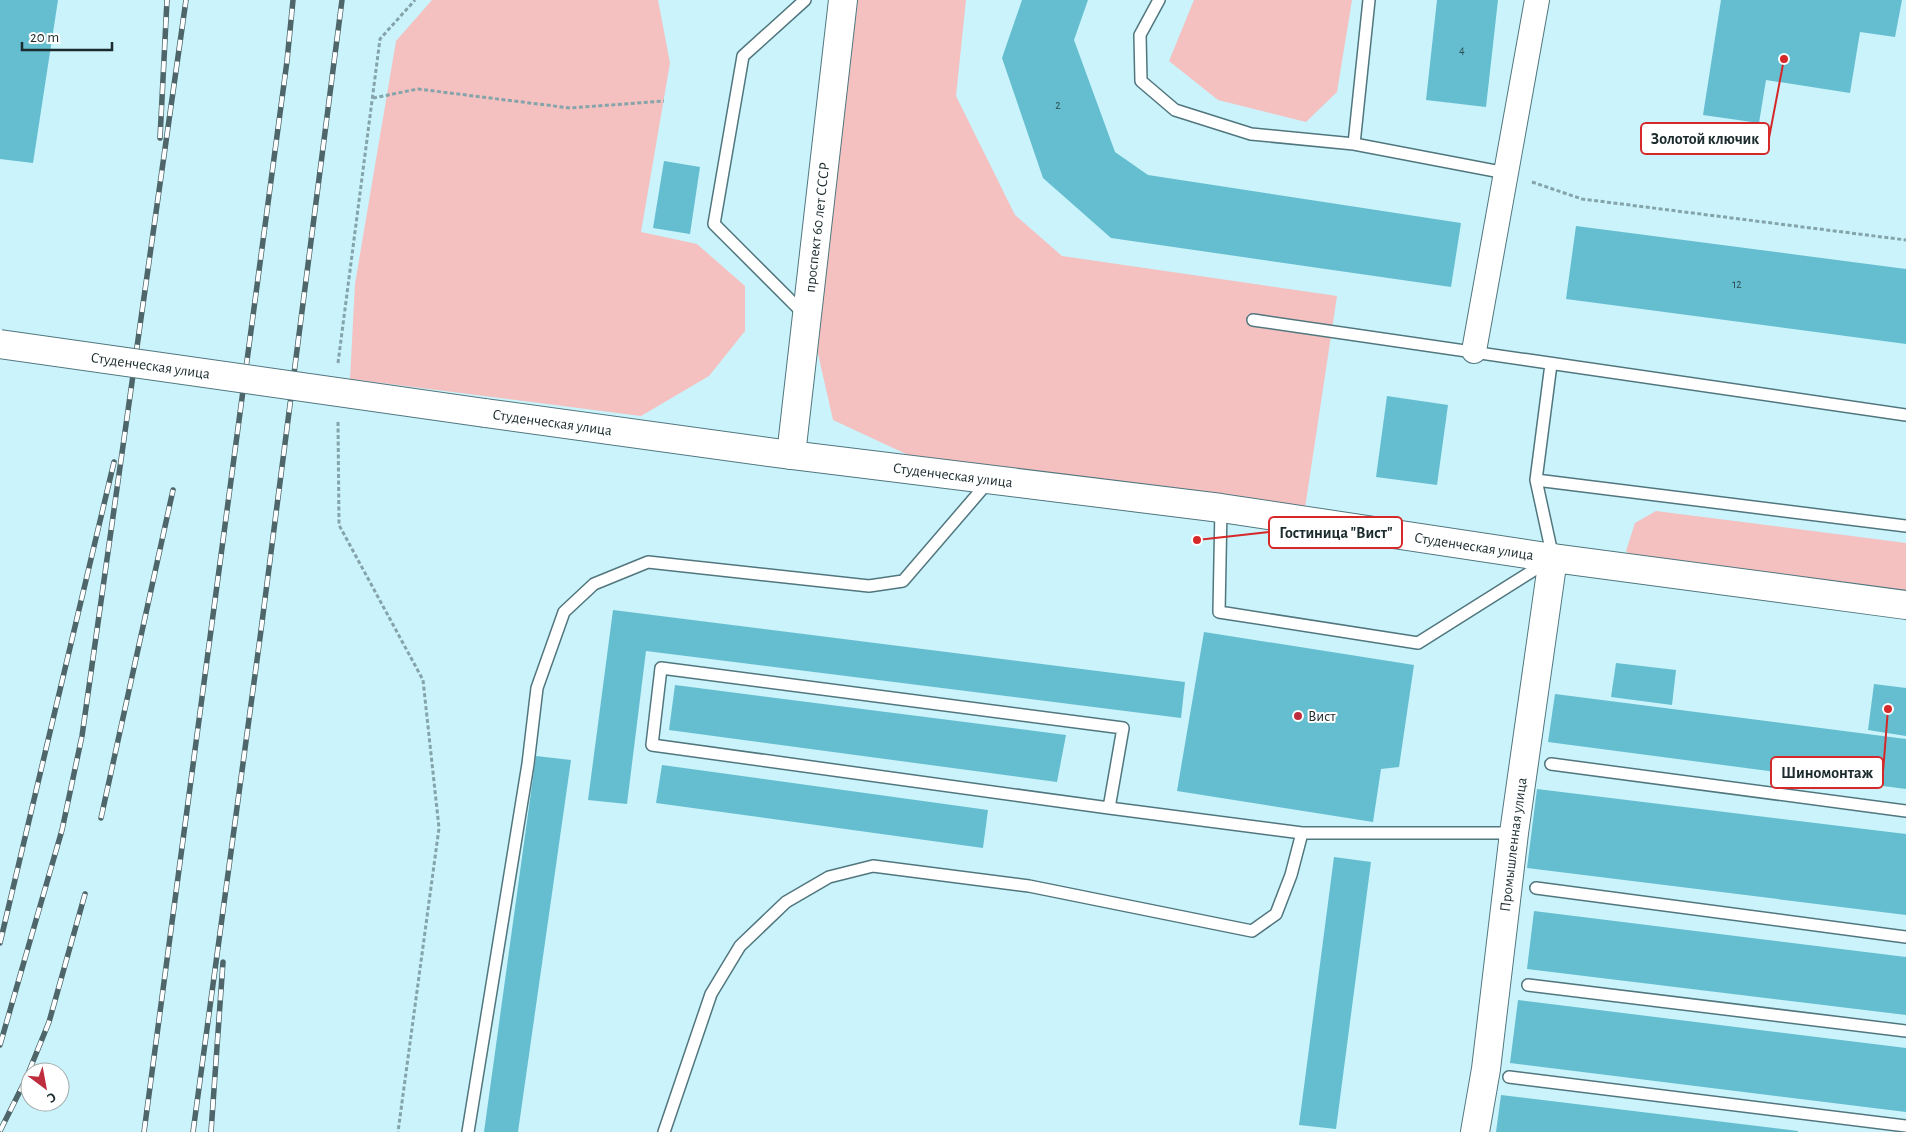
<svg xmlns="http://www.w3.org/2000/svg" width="1906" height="1132" viewBox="0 0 1906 1132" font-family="'Alegreya Sans',sans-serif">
	<rect width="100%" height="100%" fill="#caf3fb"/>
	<path fill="#f4c1c0" d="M 432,0 L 658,0 L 670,63 L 641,232 L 697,244 L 745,286 L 745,331 L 709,376 L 641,416 L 350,379 L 355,284 L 396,41 Z
		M 858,0 L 966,0 L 956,96 L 1015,215 L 1062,256 L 1337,296 L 1305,508 L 934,467 L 833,420 L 816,345 Z
		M 1194,0 L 1352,0 L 1337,92 L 1306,122 L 1218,100 L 1169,61 Z
		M 1656,511 L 1906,543 L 1906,605 L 1646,569 L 1626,551 L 1635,523 Z"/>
	<path fill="#65bed0" d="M 0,0 L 58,0 L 33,163 L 0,159 Z
		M 1022,0 L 1088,0 L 1074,40 L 1115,152 L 1148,175 L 1461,223 L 1451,287 L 1111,238 L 1043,178 L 1002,58 Z
		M 1437,0 L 1498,0 L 1486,107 L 1426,100 Z
		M 1721,0 L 1902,0 L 1895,37 L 1860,32 L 1850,93 L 1766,80 L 1759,123 L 1703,115 Z
		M 664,161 L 700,167 L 690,234 L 653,228 Z
		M 1576,226 L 1906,269 L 1906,344 L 1566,299 Z
		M 1387,396 L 1448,405 L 1437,485 L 1376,477 Z
		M 613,610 L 1185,682 L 1181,718 L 646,651 L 627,804 L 588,800 Z
		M 1204,632 L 1414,665 L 1399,767 L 1381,769 L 1373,822 L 1177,791 Z
		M 1616,663 L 1676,670 L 1672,705 L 1611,697 Z
		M 1874,684 L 1906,688 L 1906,736 L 1868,730 Z
		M 675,685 L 1066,735 L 1057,782 L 669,730 Z
		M 1555,694 L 1906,739 L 1906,789 L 1548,742 Z
		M 536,756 L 571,760 L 518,1132 L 484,1132 Z
		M 662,765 L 988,810 L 983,848 L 656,803 Z
		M 1537,789 L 1906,834 L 1906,915 L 1527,868 Z
		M 1334,857 L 1371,862 L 1336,1129 L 1299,1125 Z
		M 1534,911 L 1906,957 L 1906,1015 L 1527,969 Z
		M 1518,1000 L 1906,1048 L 1906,1112 L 1510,1063 Z
		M 1501,1095 L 1798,1131 L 1798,1132 L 1496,1132 Z"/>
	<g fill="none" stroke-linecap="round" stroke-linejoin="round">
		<defs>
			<path id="service" d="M 1159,0 L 1140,35 L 1141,81 L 1175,110 L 1251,134 L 1354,144 L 1506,173
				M 1354,144 L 1369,0
				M 804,314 L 714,224 L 743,56 L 805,0
				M 1253,320 L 1906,415
				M 1536,480 L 1906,526
				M 1221,508 L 1219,612 L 1418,643 L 1553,558 L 1536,480 L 1551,364
				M 1551,764 L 1906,811
				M 1109,808 L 1123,728 L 661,668 L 652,745 L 1109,808 L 1302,833 L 1514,833
				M 1536,888 L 1906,937
				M 1528,985 L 1906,1031
				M 1509,1077 L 1906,1126
				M 468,1132 L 528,764 L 537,688 L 564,612 L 594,584 L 648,562 L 869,586 L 903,581 L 989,481
				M 664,1132 L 711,994 L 740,946 L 786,902 L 829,877 L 873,866 L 1029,886 L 1252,931 L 1276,914 L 1291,875 L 1302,833"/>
			<path id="minor" d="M 1474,351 L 1537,0"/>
			<g id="tertiary">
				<path id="s1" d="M 791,455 L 843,0"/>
				<path id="s2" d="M 1475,1132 L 1486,1069 L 1514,833 L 1553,558"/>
			</g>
			<g id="secondary">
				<path id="s3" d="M 485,413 L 791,455 L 1221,508 L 1553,558 L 1906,605"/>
			</g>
		</defs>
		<use href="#service" stroke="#51767e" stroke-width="14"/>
		<use href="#minor" stroke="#51767e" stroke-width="26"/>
		<use href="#tertiary" stroke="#51767e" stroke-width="30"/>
		<use href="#secondary" stroke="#51767e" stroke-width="30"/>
		<path stroke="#85a4aa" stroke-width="3" stroke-dasharray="4 2.5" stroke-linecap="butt" d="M 373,98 L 418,89 L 570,108 L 664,101
			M 1532,182 L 1582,199 L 1906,240
			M 338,363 L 380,39 L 415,0
			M 338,422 L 339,525 L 423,680 L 439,828 L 398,1132"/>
		<use href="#service" stroke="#fff" stroke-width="11"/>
		<use href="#minor" stroke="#fff" stroke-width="24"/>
		<use href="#tertiary" stroke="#fff" stroke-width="28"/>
		<use href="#secondary" stroke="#fff" stroke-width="28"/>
		<defs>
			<path id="rail" d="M 160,138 L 167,0
				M 101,818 L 173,490
				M 0,943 L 114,462
				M 0,1045 L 62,830 L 82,736 L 186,0
				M 0,1131 L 25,1081 L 49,1022 L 85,894
				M 144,1132 L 287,61 L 293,0
				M 193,1132 L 260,638 L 342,0
				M 211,1132 L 223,962"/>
		</defs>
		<use href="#rail" stroke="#4e6569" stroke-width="5.5"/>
		<use href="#rail" stroke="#fff" stroke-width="4" stroke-dasharray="11" stroke-linecap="butt"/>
		<defs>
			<g id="secondary-bridge">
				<path id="s4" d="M 0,344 L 485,413"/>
			</g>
		</defs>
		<use href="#secondary-bridge" stroke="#51767e" stroke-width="30" stroke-linecap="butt"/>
		<use href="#secondary-bridge" stroke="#fff" stroke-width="28"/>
	</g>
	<circle fill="#bd2d3e" stroke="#fff" stroke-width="2" cx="1298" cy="716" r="5"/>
	<g text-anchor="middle" stroke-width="4" stroke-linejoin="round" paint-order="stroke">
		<g font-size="12" fill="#2e5056">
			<text x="1462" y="54">4</text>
			<text x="1058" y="109">2</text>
			<text x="1737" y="288">12</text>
		</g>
		<g font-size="15" fill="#1b2b2e" stroke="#fff">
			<text dy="5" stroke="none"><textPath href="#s1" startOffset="229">проспект 60 лет СССР</textPath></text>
			<text dy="5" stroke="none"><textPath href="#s4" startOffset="152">Студенческая улица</textPath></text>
			<text dy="5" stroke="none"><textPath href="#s3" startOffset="68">Студенческая улица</textPath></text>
			<text dy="5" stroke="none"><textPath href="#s3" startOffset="472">Студенческая улица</textPath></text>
			<text dy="5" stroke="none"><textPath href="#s3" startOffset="998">Студенческая улица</textPath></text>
			<text dy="5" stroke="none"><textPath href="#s2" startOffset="290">Промышленная улица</textPath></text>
		</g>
		<g font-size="15" fill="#1b2b2e" stroke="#fff" text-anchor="start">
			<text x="1308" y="721">Вист</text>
		</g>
	</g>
	<path fill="none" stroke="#d62828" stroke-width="2" d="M1784 59L1769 138M1197 540L1269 532M1888 709L1883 772"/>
	<g fill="#d62828" stroke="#fff" stroke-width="2">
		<circle cx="1784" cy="59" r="5"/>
		<circle cx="1197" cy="540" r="5"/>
		<circle cx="1888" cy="709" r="5"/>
	</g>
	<g fill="#fff" stroke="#d62828" stroke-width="2">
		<rect x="1641" y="123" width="128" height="31" rx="5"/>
		<rect x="1269" y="517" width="133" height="31" rx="5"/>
		<rect x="1771" y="757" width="112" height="31" rx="5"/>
	</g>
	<g font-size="16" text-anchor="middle" font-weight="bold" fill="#1b2b2e">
		<text x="1705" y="144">Золотой ключик</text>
		<text x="1336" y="538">Гостиница "Вист"</text>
		<text x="1827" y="778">Шиномонтаж</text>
	</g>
	<g transform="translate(45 1087) rotate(148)"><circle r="24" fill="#ffffff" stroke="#a4aaab"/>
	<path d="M0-4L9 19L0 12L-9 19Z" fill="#bd2d3e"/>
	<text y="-8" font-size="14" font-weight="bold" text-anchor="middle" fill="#1b2b2e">С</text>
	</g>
	<path d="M22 42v8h90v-8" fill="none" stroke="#1b2b2e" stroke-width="2.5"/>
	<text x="30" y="42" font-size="15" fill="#1b2b2e" stroke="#ffffff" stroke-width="4" paint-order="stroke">20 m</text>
</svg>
